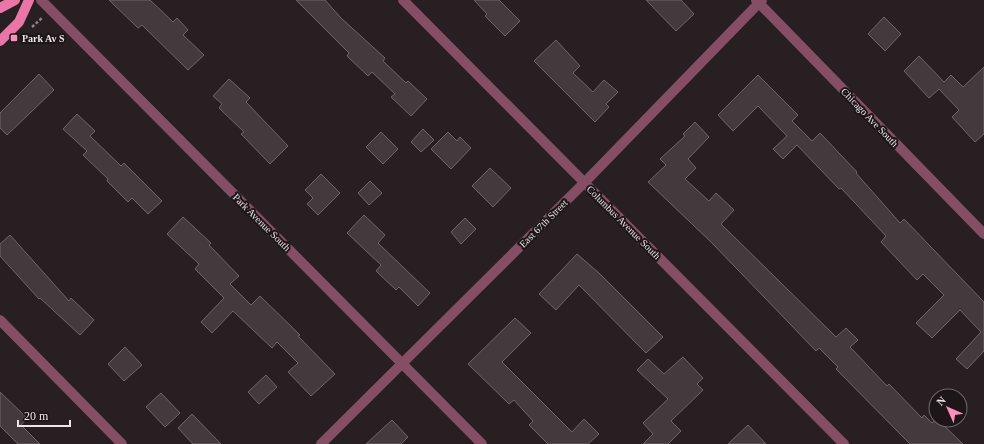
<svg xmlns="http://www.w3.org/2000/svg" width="984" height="444" viewBox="0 0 984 444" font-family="Georgia,serif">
	<rect width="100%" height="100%" fill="#271f22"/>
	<path fill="#433a3d" stroke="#70666a" d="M 109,0 L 150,0 L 173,22 L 177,18 L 188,30 L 183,35 L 204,55 L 188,70 L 142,25 L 138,28 Z
		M 296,0 L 325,0 L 341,18 L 385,58 L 383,61 L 406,83 L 408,81 L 427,99 L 411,116 L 391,97 L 395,94 L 372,72 L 368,76 L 347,56 L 349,53 Z
		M 474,0 L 499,0 L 520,21 L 505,36 L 485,16 L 487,14 Z
		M 646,0 L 681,0 L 694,14 L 676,31 Z
		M 884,17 L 901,34 L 885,51 L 868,34 Z
		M 556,40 L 580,66 L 573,73 L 593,92 L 604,80 L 618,92 L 606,104 L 609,107 L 595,122 L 534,61 Z
		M 919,56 L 944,82 L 951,75 L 963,87 L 984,67 L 984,134 L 975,142 L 952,117 L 959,110 L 939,89 L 929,98 L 904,71 Z
		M 39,74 L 54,90 L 7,135 L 0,128 L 0,113 Z
		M 758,75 L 798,115 L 792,121 L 812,141 L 820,133 L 857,172 L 856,173 L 900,223 L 904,219 L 984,302 L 984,351 L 967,369 L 956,359 L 981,332 L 960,310 L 932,338 L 916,323 L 944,295 L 923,274 L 917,280 L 881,242 L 886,236 L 841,188 L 839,189 L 797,145 L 783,159 L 773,149 L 787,136 L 758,106 L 733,131 L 718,115 Z
		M 229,79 L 250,98 L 246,102 L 288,146 L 270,164 L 241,134 L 244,132 L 219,108 L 222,104 L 213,96 Z
		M 77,114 L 95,131 L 90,136 L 121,166 L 124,163 L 162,201 L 148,214 L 132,198 L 128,202 L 107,181 L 108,179 L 83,155 L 87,151 L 63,129 Z
		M 695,122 L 709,137 L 688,159 L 696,168 L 685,179 L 709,201 L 716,193 L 734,210 L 721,224 L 836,337 L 846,328 L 858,340 L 850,347 L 887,386 L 889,384 L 922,418 L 924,415 L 932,423 L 936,419 L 938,420 L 963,444 L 910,444 L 836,369 L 838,367 L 819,348 L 816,351 L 712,243 L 648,182 L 666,165 L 660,159 L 685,136 L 683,134 Z
		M 423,129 L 434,140 L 421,152 L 411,142 Z
		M 381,132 L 398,149 L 383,164 L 366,147 Z
		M 448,132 L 457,141 L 460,137 L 471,148 L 451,169 L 431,149 Z
		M 490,168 L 511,188 L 493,207 L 472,186 Z
		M 321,174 L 340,193 L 318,215 L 307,204 L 313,198 L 305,190 Z
		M 370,181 L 382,193 L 369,205 L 358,193 Z
		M 364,215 L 385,235 L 378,243 L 430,293 L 418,306 L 399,287 L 396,290 L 376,271 L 381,265 L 347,233 Z
		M 183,217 L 211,243 L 209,245 L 239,276 L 230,284 L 251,305 L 260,296 L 300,335 L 298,336 L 335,374 L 311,396 L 288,372 L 298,363 L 277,342 L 272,348 L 233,311 L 212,333 L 201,322 L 224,298 L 195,269 L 199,264 L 167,234 Z
		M 465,218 L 476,229 L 461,244 L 451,232 Z
		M 10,235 L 69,301 L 71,298 L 94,320 L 80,335 L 40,298 L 39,299 L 0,256 L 0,244 Z
		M 577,254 L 599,273 L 663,337 L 646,353 L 579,285 L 556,310 L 539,294 Z
		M 515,318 L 531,333 L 502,362 L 572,432 L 584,419 L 599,434 L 588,444 L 548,444 L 529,425 L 533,421 L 514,400 L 509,404 L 468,364 Z
		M 125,347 L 142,365 L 124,381 L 108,364 Z
		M 683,357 L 703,378 L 697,384 L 703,390 L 671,421 L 681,431 L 668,444 L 643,444 L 653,434 L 643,423 L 668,399 L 637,370 L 648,359 L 664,374 Z
		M 266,375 L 277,387 L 259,404 L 248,392 Z
		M 0,392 L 27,418 L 21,425 L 40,444 L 18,444 L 0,426 Z
		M 161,393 L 180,413 L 165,427 L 146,407 Z
		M 192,414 L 221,444 L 193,444 L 178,428 Z
		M 392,420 L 408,437 L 401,444 L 366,444 Z
		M 748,425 L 766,444 L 728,444 Z"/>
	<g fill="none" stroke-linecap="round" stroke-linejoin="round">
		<path stroke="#8b8487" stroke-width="2.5" stroke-dasharray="3 2" stroke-linecap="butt" d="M 32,27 L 42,18"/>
		<path stroke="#854e64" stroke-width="10" d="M 41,0 L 482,444
			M 403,0 L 844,444
			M 756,0 L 984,234
			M 0,320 L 122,444
			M 321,444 L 585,182 L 762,0"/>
		<path stroke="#e976a7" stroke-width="10" d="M 0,8 L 15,0
			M 0,41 L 19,22 L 29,0"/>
	</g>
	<rect fill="#fe8ebc" stroke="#1d1619" stroke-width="1.5" x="10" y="34" width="8" height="8" rx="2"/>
	<g text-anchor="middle" stroke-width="4" stroke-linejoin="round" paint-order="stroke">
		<g font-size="10" font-weight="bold" fill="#ece6e8" stroke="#1d1619" text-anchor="start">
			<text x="22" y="42">Park Av S</text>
		</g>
		<g font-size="10" fill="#ece6e8" stroke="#1d1619">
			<text transform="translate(870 117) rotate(46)" y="4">Chicago Ave South</text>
			<text transform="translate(262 222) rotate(45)" y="4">Park Avenue South</text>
			<text transform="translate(624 222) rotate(45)" y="4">Columbus Avenue South</text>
			<text transform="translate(543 223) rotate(-45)" y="4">East 67th Street</text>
		</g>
	</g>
	<g transform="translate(948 408) rotate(315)"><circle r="19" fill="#1d1619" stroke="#70696c"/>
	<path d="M0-3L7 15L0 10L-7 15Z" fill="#fe8ebc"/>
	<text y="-6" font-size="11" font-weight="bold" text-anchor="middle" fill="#ece6e8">N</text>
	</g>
	<path d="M18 420v6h52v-6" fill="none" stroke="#ece6e8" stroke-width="2"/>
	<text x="24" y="420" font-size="12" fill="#ece6e8" stroke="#1d1619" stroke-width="3" paint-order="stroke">20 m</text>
</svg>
